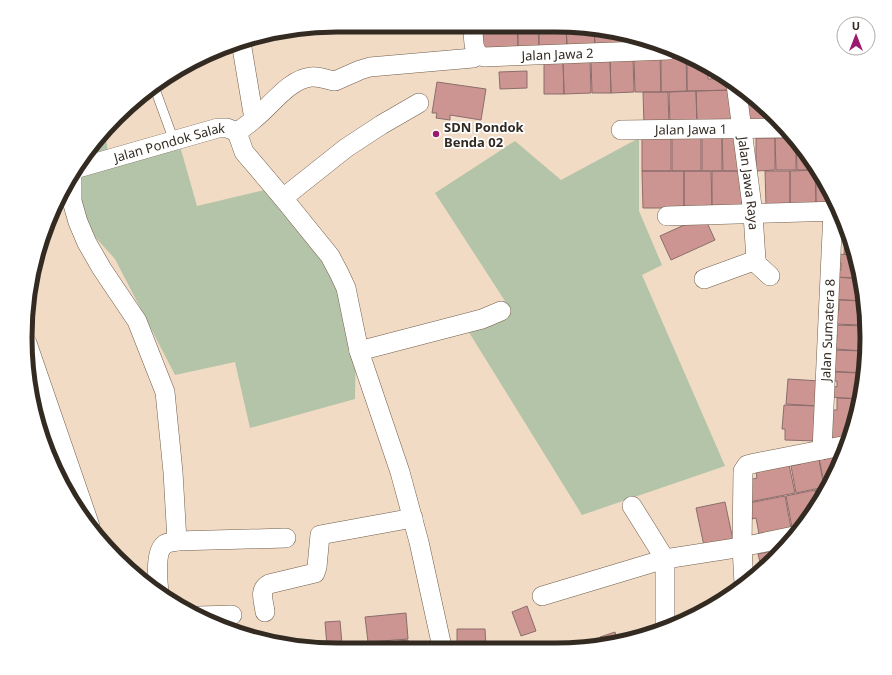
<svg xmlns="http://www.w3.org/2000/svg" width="892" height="675" viewBox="0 0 892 675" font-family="'Noto Sans',sans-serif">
	<rect width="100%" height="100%" fill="#f1dbc5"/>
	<path fill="#b3c4a8" d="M 105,129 L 108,154 L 178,139 L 197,206 L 269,189 L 343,271 L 356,340 L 355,399 L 250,428 L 235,362 L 175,375 L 115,259 L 68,207 L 56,202 Z
		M 639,138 L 639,211 L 662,265 L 642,275 L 725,466 L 582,515 L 462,321 L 505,301 L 435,193 L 515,141 L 561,180 Z"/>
	<path fill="#cc9591" stroke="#8b6d6c" d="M 482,25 L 517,25 L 518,47 L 483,48 Z
		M 518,25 L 538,26 L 539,47 L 518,47 Z
		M 539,26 L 566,26 L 567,46 L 539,47 Z
		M 566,26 L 594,29 L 595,45 L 567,46 Z
		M 594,29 L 624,34 L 624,44 L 595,45 Z
		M 624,34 L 636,36 L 646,40 L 646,44 L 624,44 Z
		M 660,57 L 661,92 L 635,92 L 634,58 Z
		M 661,57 L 682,57 L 686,59 L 687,91 L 661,92 Z
		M 610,58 L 633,58 L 634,92 L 611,93 Z
		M 610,58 L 611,93 L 592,93 L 591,59 Z
		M 563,59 L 564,94 L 544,94 L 544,60 Z
		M 563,59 L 590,59 L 591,93 L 564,94 Z
		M 687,59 L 708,68 L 708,79 L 729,78 L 734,90 L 687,91 Z
		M 527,71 L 527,88 L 500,89 L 499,72 Z
		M 437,82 L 486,89 L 481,120 L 450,115 L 450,120 L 436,118 L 437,113 L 432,113 Z
		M 734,90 L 735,124 L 697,121 L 696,91 Z
		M 696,91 L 697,125 L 670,125 L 669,92 Z
		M 643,92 L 668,92 L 669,125 L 644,126 Z
		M 745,94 L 748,94 L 775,116 L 781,123 L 745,124 Z
		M 642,136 L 671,136 L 671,171 L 642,171 Z
		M 672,136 L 701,136 L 701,171 L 672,171 Z
		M 702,136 L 722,136 L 722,171 L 702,171 Z
		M 722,136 L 742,136 L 742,171 L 723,171 Z
		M 756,138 L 775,138 L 775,170 L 756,171 Z
		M 775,138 L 793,138 L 796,142 L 796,170 L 776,170 Z
		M 796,142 L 808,156 L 808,170 L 797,170 Z
		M 809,157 L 814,164 L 818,170 L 809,170 Z
		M 815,170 L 816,205 L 790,205 L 790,171 Z
		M 816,170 L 818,170 L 836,205 L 816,205 Z
		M 642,171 L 684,171 L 684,208 L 643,208 Z
		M 684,171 L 711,171 L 712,208 L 684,208 Z
		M 712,171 L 742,171 L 742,207 L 712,208 Z
		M 765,171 L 790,171 L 790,205 L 766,206 Z
		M 704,216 L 715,240 L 671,260 L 660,236 Z
		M 845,225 L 854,255 L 844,254 Z
		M 836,254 L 854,255 L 861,278 L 835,277 L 836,269 L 841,270 L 841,263 L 836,263 Z
		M 836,277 L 861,279 L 863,301 L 832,299 Z
		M 839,300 L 863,301 L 865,325 L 832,324 L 833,310 L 839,310 Z
		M 833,325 L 865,326 L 863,351 L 836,349 L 837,335 L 832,335 Z
		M 865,326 L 866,326 L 867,337 L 866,351 L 864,351 Z
		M 832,350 L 863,351 L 862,373 L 831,371 Z
		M 863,351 L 866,352 L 864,373 L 862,373 Z
		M 832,372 L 862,373 L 861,399 L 830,397 L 831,386 L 837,387 L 837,381 L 831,381 Z
		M 788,379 L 820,381 L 819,406 L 786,404 Z
		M 837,398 L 861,399 L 848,440 L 830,439 L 832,410 L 837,410 Z
		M 784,405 L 819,406 L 817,441 L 785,440 L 785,429 L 782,429 Z
		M 840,450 L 842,459 L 827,487 L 825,487 L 818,454 Z
		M 818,454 L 824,487 L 796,493 L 791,466 L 801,464 L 800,458 Z
		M 788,460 L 795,493 L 749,502 L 745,481 L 757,478 L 755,466 Z
		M 827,488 L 818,504 L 815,490 Z
		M 815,490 L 818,505 L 814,511 L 803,526 L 792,527 L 786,496 Z
		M 785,496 L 791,528 L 759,534 L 756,518 L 752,519 L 749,503 Z
		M 725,502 L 733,540 L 704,546 L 696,508 Z
		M 783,549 L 776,558 L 762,570 L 758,554 Z
		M 527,606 L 536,631 L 521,636 L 512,612 Z
		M 406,613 L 408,639 L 368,642 L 365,617 Z
		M 340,621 L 342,644 L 327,646 L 325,622 Z
		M 457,629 L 485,629 L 486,647 L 457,647 Z
		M 615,632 L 618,641 L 603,645 L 600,637 Z
		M 598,638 L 601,646 L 595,647 L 583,647 L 582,643 Z
		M 408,640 L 409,647 L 380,647 L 380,643 Z"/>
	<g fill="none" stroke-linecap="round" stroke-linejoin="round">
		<defs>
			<path id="lane" d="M 155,89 L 174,141"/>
			<g id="street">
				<path id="s1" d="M 473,25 C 474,37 471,53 484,57 L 668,50"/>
				<path d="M 241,42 L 254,119"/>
				<path id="s2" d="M 736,84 L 753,214 L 756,260 L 757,264 L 770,276"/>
				<path id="s3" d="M 621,130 L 785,128"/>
				<path d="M 237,132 L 244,152 L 283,198 L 330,256 L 339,273 L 346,288 L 359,351 L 400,472 L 419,542 L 442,647"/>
				<path d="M 237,132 C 243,128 249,124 254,119 C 271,106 289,79 311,77 C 320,76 327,80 335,81 L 360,70 L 370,67 L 473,58 L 479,55"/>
				<path id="s4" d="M 78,168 L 218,128 L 227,128 L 237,132"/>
				<path d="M 72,177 L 72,201 L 78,222 L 87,243 L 102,269 L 137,321 L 165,392 L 173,472 L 177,541"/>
				<path d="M 283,198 L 346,148 L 381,125 L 419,103"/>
				<path d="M 667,216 L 839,211"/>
				<path d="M 704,279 L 756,260"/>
				<path d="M 27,343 L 90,526"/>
				<path d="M 359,351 L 482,319 L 501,311"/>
				<path id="s5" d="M 822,450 L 833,211"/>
				<path d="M 632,506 L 665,559 L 665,629"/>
				<path d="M 744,584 L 742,547 L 743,471 L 747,465 L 755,463 L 847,445"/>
				<path d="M 159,593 C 158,581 154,552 165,544 C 168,542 173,542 177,541 L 286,538"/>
				<path d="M 542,596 L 665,559 L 742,547 L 794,536"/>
				<path d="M 265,612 C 264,601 258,590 269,584 L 315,573 L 317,567 L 320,535 L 413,518"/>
				<path d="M 199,616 L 232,615"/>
			</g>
		</defs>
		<use href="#lane" stroke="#715e4b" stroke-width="10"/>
		<use href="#street" stroke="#715e4b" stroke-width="20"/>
		<use href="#lane" stroke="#fff" stroke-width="9"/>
		<use href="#street" stroke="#fff" stroke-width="19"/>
	</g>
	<circle fill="#9c1a6d" stroke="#fff" stroke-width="1.5" cx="436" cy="134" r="4"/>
	<g text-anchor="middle" stroke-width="3.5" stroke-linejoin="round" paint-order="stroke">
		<g font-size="13" fill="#332b22" stroke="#fff">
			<text dy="5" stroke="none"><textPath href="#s1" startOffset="110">Jalan Jawa 2</textPath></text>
			<text dy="5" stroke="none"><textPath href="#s3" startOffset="70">Jalan Jawa 1</textPath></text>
			<text dy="5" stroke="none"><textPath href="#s4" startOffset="95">Jalan Pondok Salak</textPath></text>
			<text dy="5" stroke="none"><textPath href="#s2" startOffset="100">Jalan Jawa Raya</textPath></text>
			<text dy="5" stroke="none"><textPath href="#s5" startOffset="120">Jalan Sumatera 8</textPath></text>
		</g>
		<g font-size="13" font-weight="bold" fill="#332b22" stroke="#fff" text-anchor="start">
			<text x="444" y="132">SDN Pondok<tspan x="444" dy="15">Benda 02</tspan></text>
		</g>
	</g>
	<path d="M0 0H892V675H0ZM337 32H555A305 305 0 0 1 860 337V338A305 305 0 0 1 555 643H337A305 305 0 0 1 32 338V337A305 305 0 0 1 337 32Z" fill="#fff" fill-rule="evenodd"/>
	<path fill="none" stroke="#332b22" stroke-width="5" d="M337 32H555A305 305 0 0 1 860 337V338A305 305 0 0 1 555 643H337A305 305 0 0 1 32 338V337A305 305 0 0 1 337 32Z"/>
	<g transform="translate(856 36)"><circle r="19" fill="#ffffff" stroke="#adaaa7"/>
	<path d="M0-3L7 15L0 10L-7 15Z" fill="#9c1a6d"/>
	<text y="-6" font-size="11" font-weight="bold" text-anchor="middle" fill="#332b22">U</text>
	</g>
</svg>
